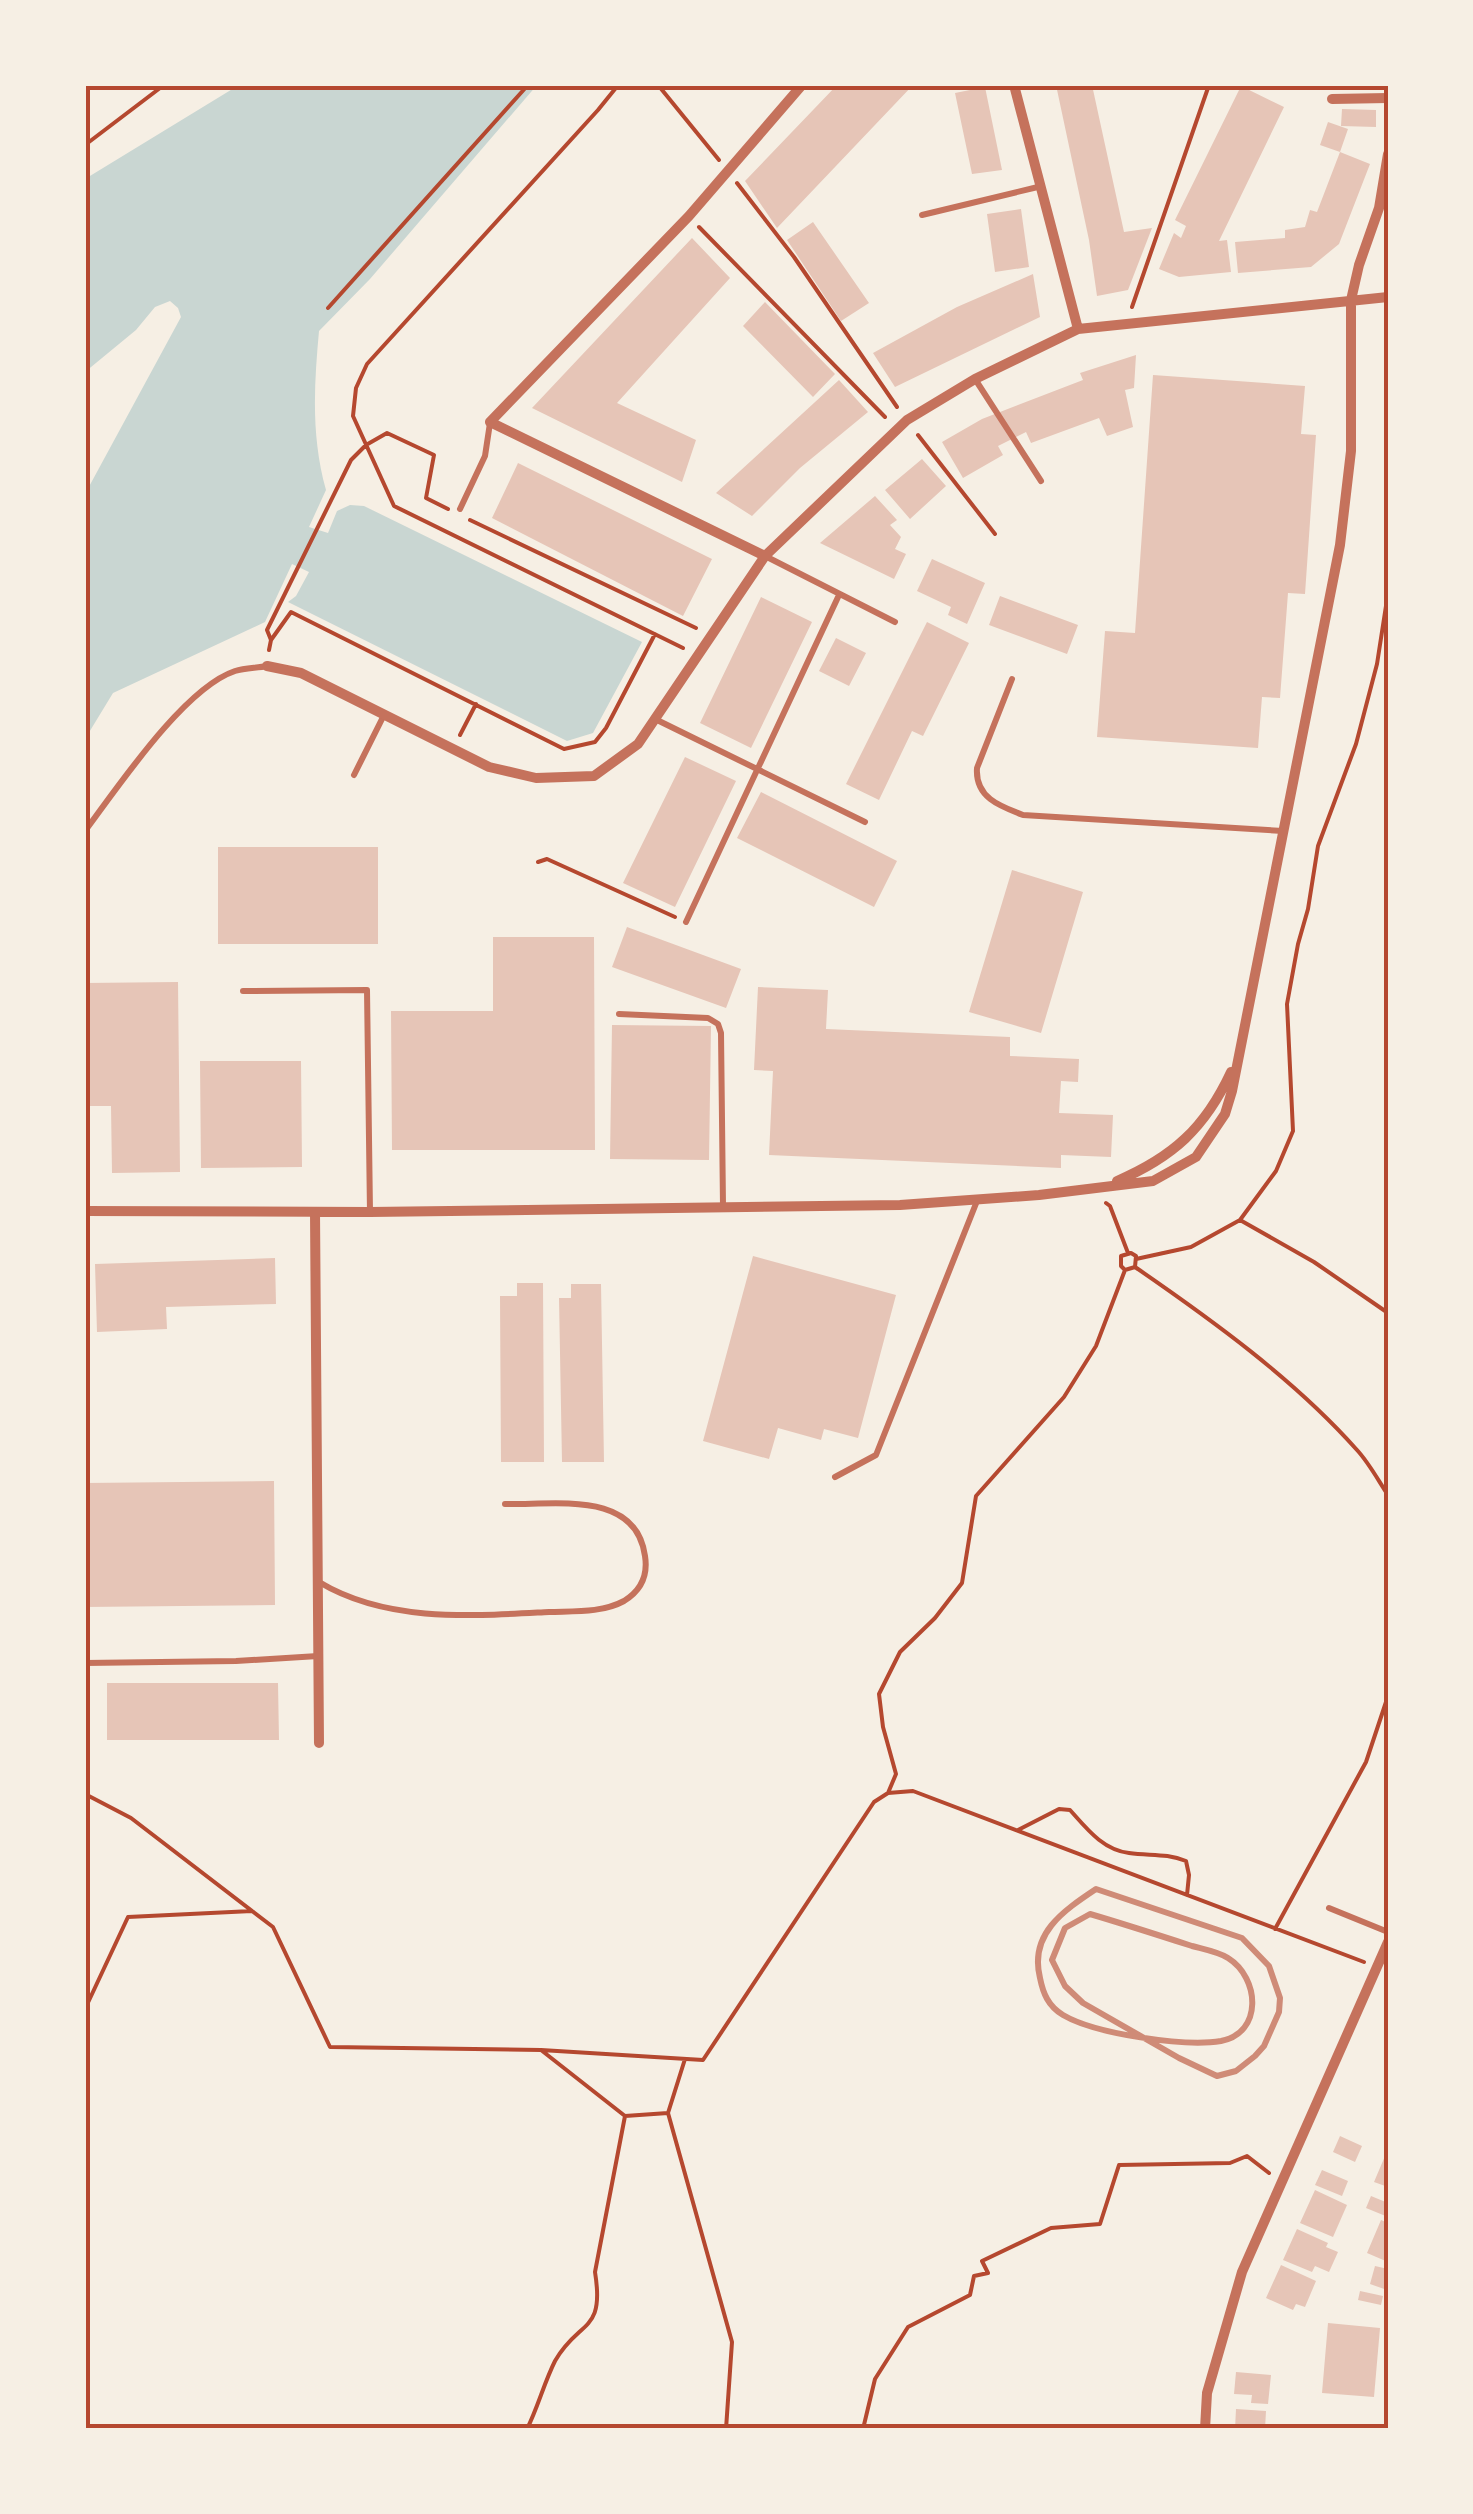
<svg xmlns="http://www.w3.org/2000/svg" width="1473" height="2514" viewBox="0 0 1473 2514" font-family="Figtree,sans-serif">
	<rect width="100%" height="100%" fill="#f6efe4"/>
	<path fill="#c9d6d2" d="M 239,85 L 537,85 L 370,279 L 319,331 C 314,386 311,436 326,490 L 309,527 L 328,533 L 337,511 L 350,505 L 364,506 L 642,642 L 593,733 L 567,741 L 288,602 L 296,596 L 309,572 L 292,564 L 265,622 L 113,693 L 85,739 L 85,494 L 181,317 L 178,308 L 170,301 L 155,307 L 136,330 L 85,372 L 85,179 Z"/>
	<path fill="#e6c5b7" d="M 837,85 L 913,85 L 777,228 L 745,181 Z
		M 1056,85 L 1092,85 L 1124,232 L 1152,228 L 1128,290 L 1097,296 L 1089,240 Z
		M 1241,86 L 1284,107 L 1219,241 L 1227,240 L 1231,272 L 1179,277 L 1159,269 L 1174,233 L 1181,238 L 1186,226 L 1175,220 Z
		M 985,87 L 1002,170 L 972,174 L 955,93 Z
		M 1342,109 L 1376,110 L 1376,127 L 1341,126 Z
		M 1328,122 L 1348,129 L 1340,152 L 1320,145 Z
		M 1340,152 L 1370,164 L 1339,244 L 1311,267 L 1238,273 L 1235,242 L 1285,238 L 1285,230 L 1305,227 L 1310,210 L 1317,212 Z
		M 1021,209 L 1029,267 L 995,272 L 987,214 Z
		M 813,222 L 869,303 L 841,321 L 787,240 Z
		M 692,238 L 730,278 L 617,403 L 696,440 L 682,482 L 532,408 Z
		M 1033,274 L 1040,317 L 895,387 L 873,353 L 957,307 Z
		M 765,302 L 835,374 L 813,397 L 743,326 Z
		M 1136,355 L 1134,388 L 1125,390 L 1133,427 L 1107,436 L 1099,418 L 1031,443 L 1026,432 L 998,446 L 1003,455 L 963,478 L 942,442 L 982,419 L 1083,380 L 1080,373 Z
		M 1153,375 L 1305,386 L 1301,434 L 1316,435 L 1305,594 L 1288,593 L 1280,698 L 1262,697 L 1258,748 L 1097,737 L 1105,631 L 1135,633 Z
		M 839,380 L 868,412 L 800,468 L 752,516 L 716,493 Z
		M 922,459 L 946,486 L 910,519 L 885,490 Z
		M 518,463 L 712,559 L 683,616 L 492,518 Z
		M 875,496 L 897,520 L 890,525 L 901,537 L 895,549 L 906,554 L 894,579 L 820,543 Z
		M 932,559 L 985,583 L 967,624 L 948,615 L 951,607 L 917,591 Z
		M 1000,596 L 1078,625 L 1067,654 L 989,625 Z
		M 761,597 L 812,622 L 751,748 L 700,723 Z
		M 927,622 L 969,643 L 923,736 L 912,731 L 879,800 L 846,784 Z
		M 836,638 L 866,653 L 849,686 L 819,671 Z
		M 685,757 L 736,781 L 675,907 L 623,883 Z
		M 761,792 L 897,861 L 874,907 L 737,838 Z
		M 218,847 L 378,847 L 378,944 L 218,944 Z
		M 1012,870 L 1083,892 L 1041,1033 L 969,1012 Z
		M 627,927 L 741,969 L 726,1008 L 612,967 Z
		M 493,937 L 594,937 L 595,1150 L 392,1150 L 391,1011 L 493,1011 Z
		M 178,982 L 180,1172 L 112,1173 L 111,1106 L 85,1106 L 85,983 Z
		M 758,987 L 828,990 L 826,1029 L 1010,1037 L 1010,1056 L 1079,1059 L 1078,1082 L 1061,1081 L 1059,1113 L 1113,1115 L 1111,1157 L 1061,1155 L 1061,1168 L 769,1155 L 773,1071 L 754,1070 Z
		M 612,1025 L 711,1026 L 709,1160 L 610,1159 Z
		M 200,1061 L 301,1061 L 302,1167 L 201,1168 Z
		M 85,1124 L 90,1124 L 90,1171 L 85,1171 Z
		M 753,1256 L 896,1295 L 858,1438 L 824,1429 L 821,1440 L 778,1428 L 769,1459 L 703,1441 Z
		M 275,1258 L 276,1304 L 166,1307 L 167,1329 L 97,1332 L 95,1264 Z
		M 517,1283 L 543,1283 L 544,1462 L 501,1462 L 500,1296 L 517,1296 Z
		M 571,1284 L 601,1284 L 604,1462 L 562,1462 L 559,1298 L 571,1298 Z
		M 274,1481 L 275,1605 L 85,1607 L 85,1483 Z
		M 107,1683 L 278,1683 L 279,1740 L 107,1740 Z
		M 1340,2136 L 1362,2146 L 1355,2162 L 1333,2152 Z
		M 1388,2149 L 1388,2187 L 1374,2182 Z
		M 1322,2170 L 1348,2181 L 1342,2196 L 1315,2185 Z
		M 1315,2190 L 1347,2205 L 1333,2237 L 1300,2223 Z
		M 1371,2196 L 1388,2203 L 1388,2217 L 1366,2208 Z
		M 1381,2220 L 1388,2223 L 1388,2262 L 1367,2253 Z
		M 1297,2229 L 1328,2243 L 1326,2247 L 1338,2252 L 1329,2272 L 1315,2266 L 1312,2272 L 1283,2260 Z
		M 1281,2265 L 1316,2281 L 1305,2307 L 1296,2304 L 1293,2310 L 1266,2298 Z
		M 1375,2266 L 1388,2269 L 1387,2290 L 1370,2284 Z
		M 1360,2291 L 1383,2296 L 1381,2305 L 1358,2300 Z
		M 1328,2323 L 1380,2328 L 1374,2397 L 1322,2393 Z
		M 1236,2372 L 1271,2375 L 1268,2404 L 1251,2403 L 1252,2395 L 1234,2394 Z
		M 1236,2409 L 1266,2411 L 1265,2429 L 1235,2429 Z"/>
	<g fill="none" stroke-linecap="round" stroke-linejoin="round">
		<path stroke="#b5482f" stroke-width="4" d="M 615,85 L 615,89 L 598,110 L 367,364 L 356,388 L 353,416 L 394,506 L 683,648
			M 658,85 L 719,160
			M 85,145 L 164,85
			M 737,183 L 794,257 L 897,407
			M 699,227 L 885,417
			M 1132,307 L 1209,85
			M 328,308 L 528,85
			M 918,435 L 995,534
			M 470,520 L 696,628
			M 271,640 L 267,630 L 351,460 L 366,445 L 387,433 L 434,455 L 426,498 L 448,509
			M 269,650 L 271,640 L 291,612 L 564,749 L 595,742 L 606,728 L 655,634
			M 460,735 L 476,704
			M 538,862 L 547,859 L 675,917
			M 1106,1203 L 1110,1206 L 1128,1253
			M 1240,1220 L 1314,1262 L 1388,1313
			M 1136,1259 L 1191,1247 L 1240,1220 L 1276,1171 L 1293,1131 L 1287,1004 L 1298,944 L 1308,909 L 1318,846 L 1356,744 L 1377,664 L 1388,593
			M 1135,1267 C 1212,1320 1295,1380 1357,1450 C 1369,1463 1378,1480 1388,1495
			M 888,1793 L 896,1774 L 883,1727 L 879,1694 L 900,1652 L 935,1618 L 962,1583 L 976,1496 L 1064,1397 L 1096,1346 L 1125,1270 L 1121,1266 L 1121,1256 L 1131,1253 L 1136,1256 L 1135,1267 L 1125,1270
			M 85,1794 L 131,1818 L 273,1927 L 330,2047 L 541,2050 L 703,2060 L 874,1802 L 888,1793 L 913,1791 L 1364,1962
			M 1018,1830 L 1059,1809 L 1070,1810 C 1087,1829 1103,1850 1129,1853 C 1150,1856 1166,1853 1186,1861 L 1189,1875 L 1187,1895
			M 1275,1929 L 1366,1762 L 1388,1696
			M 85,2009 L 128,1917 L 252,1911
			M 541,2050 L 625,2116 L 668,2113
			M 685,2059 L 668,2113 L 732,2342 L 726,2429
			M 527,2429 C 538,2407 544,2383 555,2361 C 579,2319 605,2334 595,2272 L 625,2116
			M 863,2429 L 875,2379 L 908,2327 L 970,2295 L 974,2276 L 988,2273 L 982,2261 L 1051,2228 L 1100,2224 L 1119,2165 L 1230,2163 L 1247,2156 L 1269,2173"/>
		<path stroke="#c5725c" stroke-width="6" d="M 922,215 L 1042,186
			M 975,379 L 1041,481
			M 460,509 L 485,456 L 490,423
			M 765,556 L 895,622
			M 1012,679 L 977,768 C 975,797 999,806 1023,815 L 1283,831
			M 655,719 L 865,822
			M 354,775 L 384,715
			M 85,831 C 118,787 184,688 235,671 C 245,668 257,668 267,666
			M 686,922 L 839,595
			M 243,991 L 367,990 L 370,1212
			M 619,1014 L 708,1018 L 718,1024 L 721,1033 L 723,1206
			M 835,1477 L 876,1455 L 977,1201
			M 319,1582 C 387,1623 473,1616 549,1612 C 574,1611 602,1613 624,1601 C 642,1590 648,1575 645,1556 C 636,1490 556,1505 505,1504
			M 85,1663 L 236,1661 L 318,1656
			M 1329,1908 L 1388,1932"/>
		<path stroke="#c5725c" stroke-width="10" d="M 1014,85 L 1078,329
			M 1332,99 L 1388,98
			M 765,556 L 490,422 L 689,216 L 802,85
			M 267,666 L 301,673 L 489,767 L 536,778 L 594,776 L 638,744 L 765,556 L 907,420 L 975,379 L 1078,329 L 1388,297
			M 1117,1181 C 1173,1157 1205,1128 1231,1072
			M 85,1211 L 370,1212 L 900,1205 L 1039,1195 L 1153,1181 L 1196,1157 L 1225,1114 L 1232,1091 L 1340,545 L 1351,451 L 1351,300 L 1359,265 L 1379,208 L 1388,154
			M 315,1212 L 319,1743
			M 1205,2429 L 1207,2393 L 1242,2272 L 1388,1942"/>
		<path stroke="#cf8b77" stroke-width="6" d="M 1179,2058 L 1083,2003 L 1065,1986 L 1052,1960 L 1065,1928 L 1090,1914 C 1124,1924 1158,1935 1192,1946 C 1203,1949 1219,1952 1228,1958 C 1260,1978 1263,2033 1221,2041 C 1185,2047 1095,2034 1063,2015 C 1048,2006 1043,1993 1040,1978 C 1029,1934 1063,1911 1096,1889 L 1242,1938 L 1269,1966 L 1280,1998 L 1279,2012 L 1264,2046 L 1255,2056 L 1236,2071 L 1217,2076 L 1179,2058"/>
	</g>
	<rect width="1473" height="2514" fill="none" stroke="#f6efe4" stroke-width="175"/>
	<rect x="88" y="88" width="1298" height="2338" fill="none" stroke="#b5482f" stroke-width="4"/>
</svg>
